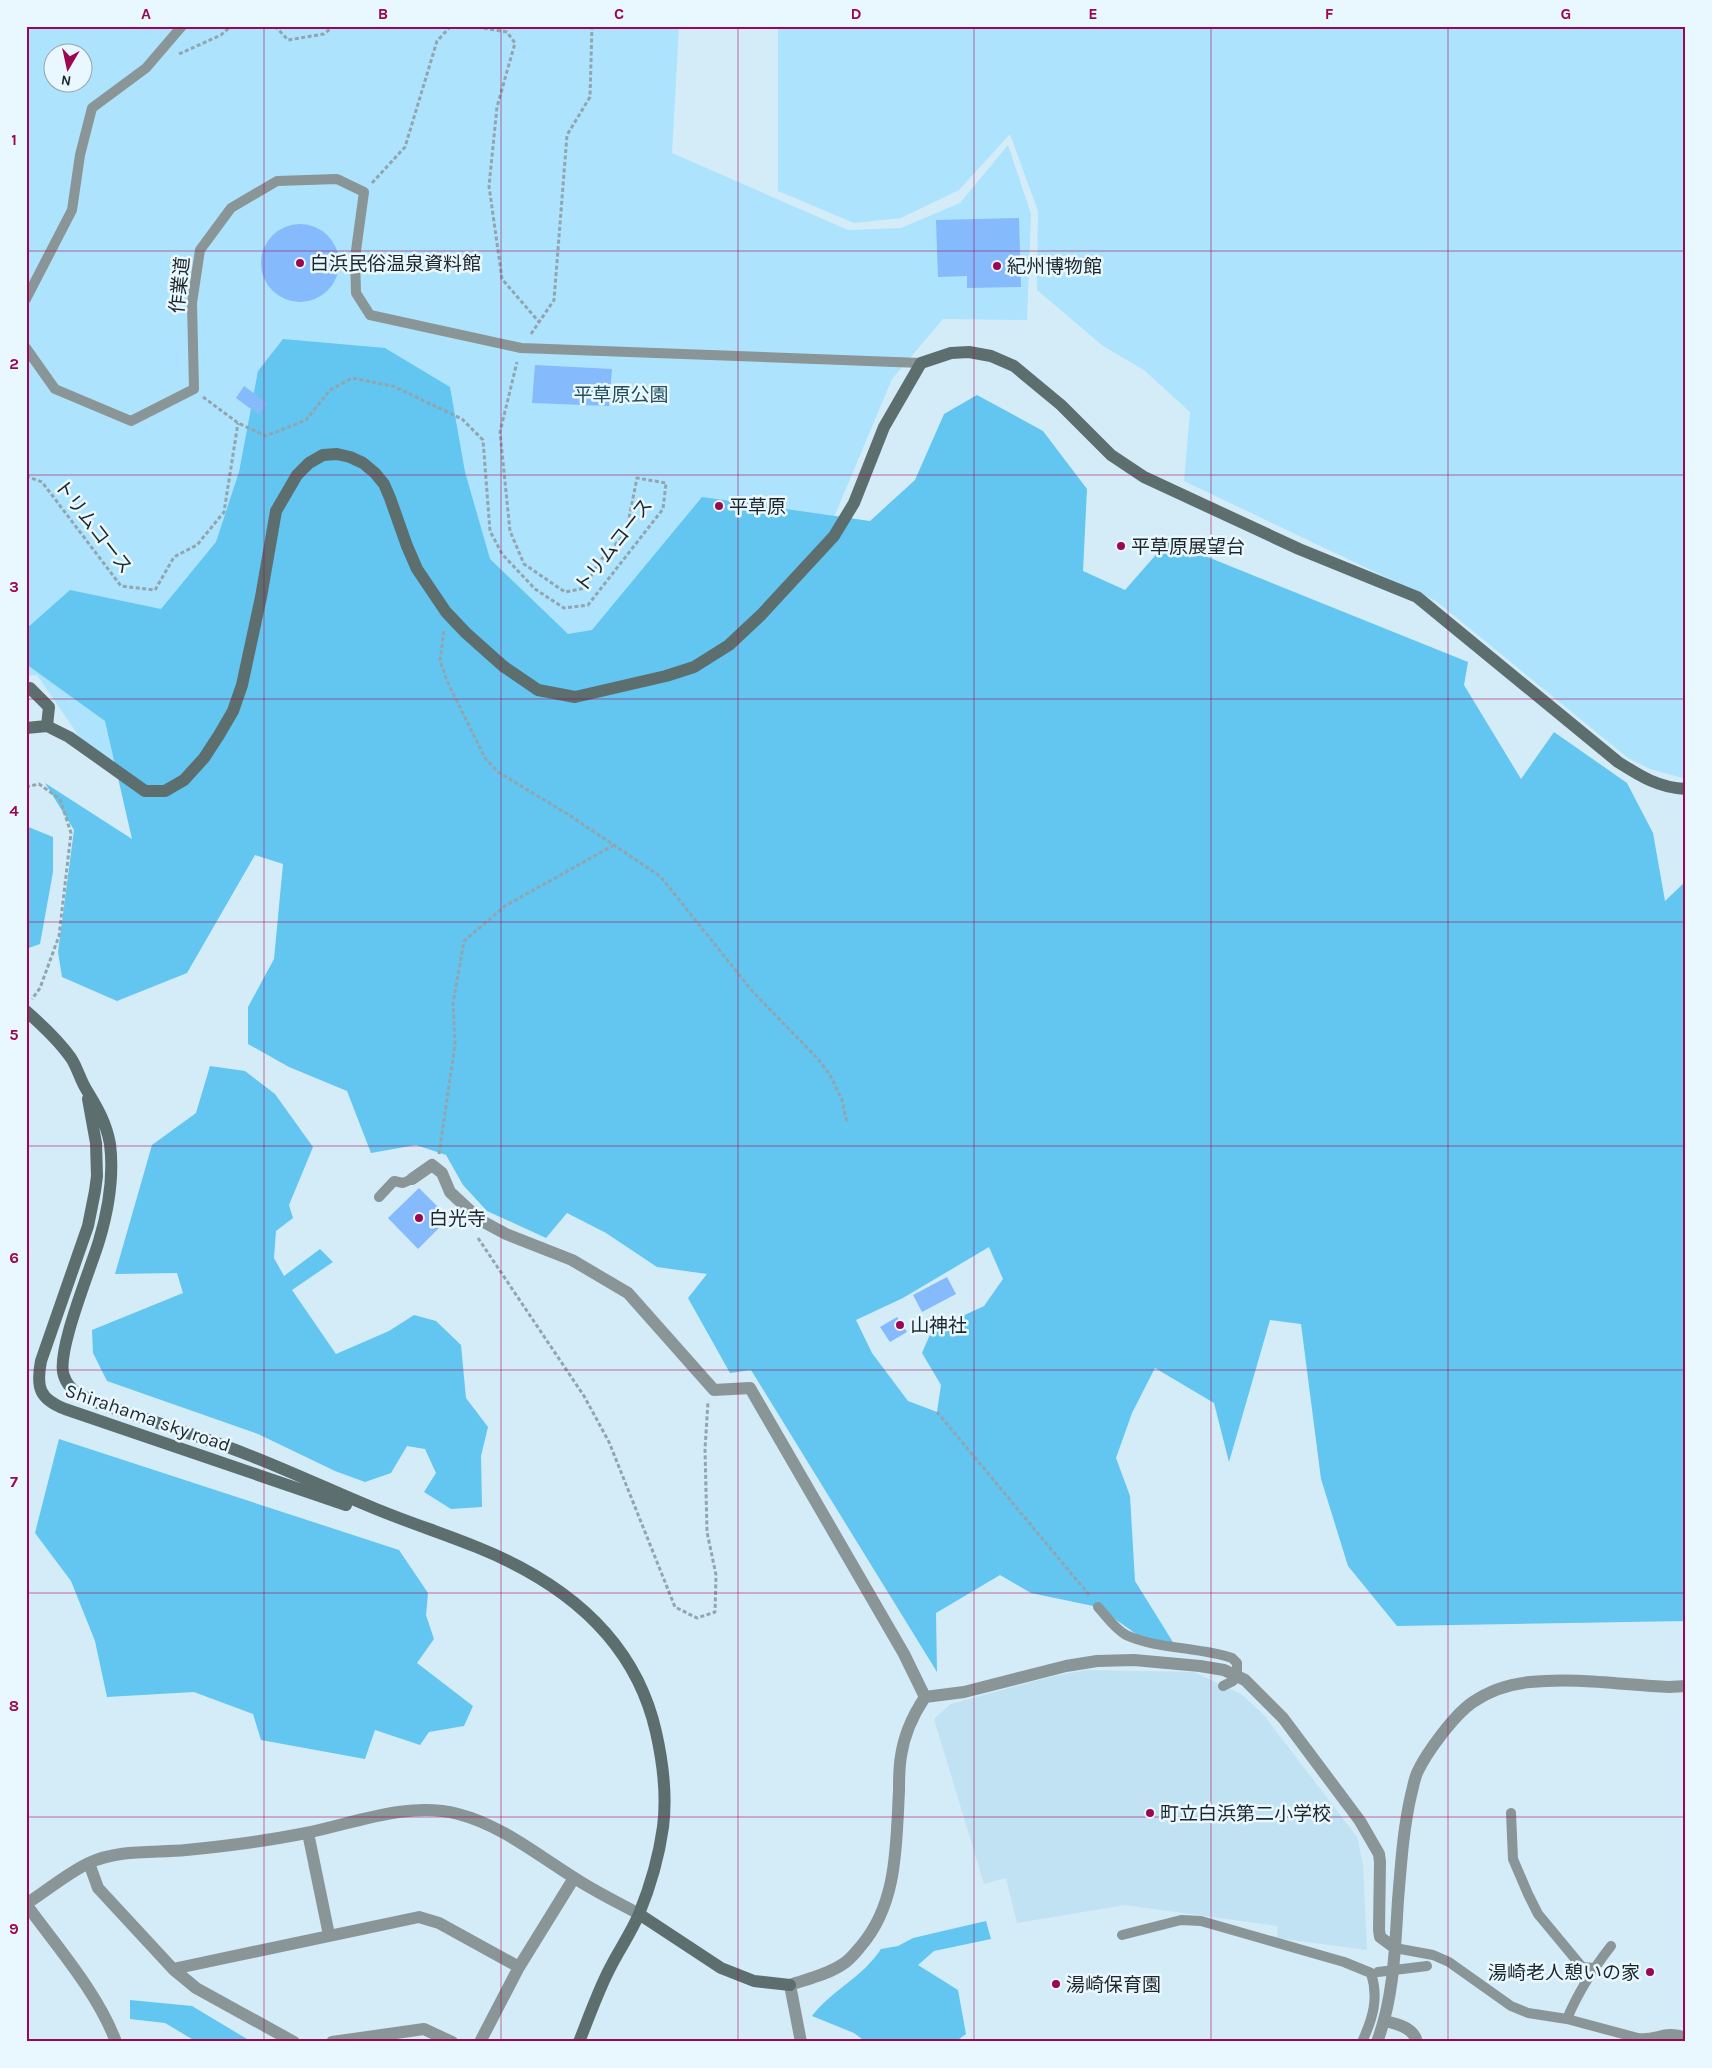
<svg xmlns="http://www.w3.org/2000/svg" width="1712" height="2068" viewBox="0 0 1712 2068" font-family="Karla,'Noto Sans JP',sans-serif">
	<rect width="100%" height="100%" fill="#d3ecf8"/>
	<path fill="#c1e2f2" d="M 1087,1670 L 1194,1672 L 1241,1694 L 1263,1714 L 1357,1837 L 1363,1864 L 1367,1950 L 1277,1938 L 1278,1926 L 1125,1905 L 1017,1923 L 1006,1878 L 984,1884 L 934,1719 L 951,1704 L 1054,1676 Z"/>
	<path fill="#ade3fc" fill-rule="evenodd" d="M 26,26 L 679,26 L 672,153 L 848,230 L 901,228 L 960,203 L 1008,145 L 1031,214 L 1027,320 L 943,319 L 892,379 L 832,522 L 749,618 L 158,782 L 89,751 L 37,675 L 26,676 ZM 52,52 L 82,52 L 82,82 L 52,82 Z
		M 778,26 L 1686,26 L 1686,779 L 1650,769 L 1628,758 L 1436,601 L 1184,481 L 1190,412 L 1144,370 L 1103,346 L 1037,290 L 1038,211 L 1010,134 L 959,190 L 901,218 L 854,223 L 778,191 Z"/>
	<path fill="#62c6f0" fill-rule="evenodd" d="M 283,339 L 385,348 L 450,387 L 465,472 L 490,559 L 568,634 L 592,630 L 702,497 L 870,521 L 915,480 L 944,414 L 977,395 L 1043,431 L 1087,489 L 1083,571 L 1125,590 L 1168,541 L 1468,662 L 1464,685 L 1521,779 L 1554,732 L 1627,783 L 1653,833 L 1665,901 L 1686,881 L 1686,1621 L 1397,1626 L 1348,1566 L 1321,1479 L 1301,1324 L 1270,1320 L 1229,1462 L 1214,1403 L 1155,1368 L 1132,1413 L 1116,1458 L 1130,1496 L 1135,1581 L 1176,1647 L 1146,1641 L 1098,1607 L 1031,1593 L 1000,1575 L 936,1613 L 937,1672 L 751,1370 L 730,1373 L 688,1298 L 707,1274 L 657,1267 L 606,1233 L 567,1213 L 546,1238 L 487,1211 L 463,1185 L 446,1155 L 416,1145 L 371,1153 L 347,1091 L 289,1067 L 248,1044 L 248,1007 L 274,959 L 283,864 L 255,855 L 187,973 L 117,1001 L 62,977 L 58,952 L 74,830 L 45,783 L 132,839 L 105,721 L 26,664 L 26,629 L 70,590 L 161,609 L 216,542 L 239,472 L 258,371 ZM 989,1247 L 1003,1279 L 984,1306 L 932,1330 L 922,1353 L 941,1385 L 937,1412 L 908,1401 L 872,1353 L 856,1320 L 903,1298 Z
		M 26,826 L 53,837 L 53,872 L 40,944 L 26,949 Z
		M 210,1066 L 245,1071 L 275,1094 L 313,1147 L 289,1205 L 293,1218 L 276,1231 L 274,1258 L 284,1276 L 320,1249 L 333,1262 L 292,1290 L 336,1354 L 389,1331 L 414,1315 L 436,1321 L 461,1345 L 466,1398 L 488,1427 L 481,1456 L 482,1507 L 451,1509 L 424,1492 L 436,1473 L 425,1449 L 407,1446 L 391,1473 L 365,1482 L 335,1471 L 258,1434 L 107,1381 L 93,1353 L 92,1330 L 183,1293 L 177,1273 L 115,1274 L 152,1145 L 196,1113 Z
		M 59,1439 L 399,1550 L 428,1593 L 426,1615 L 434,1639 L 417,1663 L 473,1706 L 464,1726 L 429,1732 L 420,1745 L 375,1730 L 365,1759 L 261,1740 L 253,1714 L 194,1692 L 107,1697 L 95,1641 L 71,1581 L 35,1533 Z
		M 986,1921 L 991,1939 L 934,1951 L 918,1965 L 958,1990 L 966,2034 L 955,2042 L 866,2042 L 854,2033 L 812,2016 C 832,1990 863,1977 881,1949 L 898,1946 L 913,1938 Z
		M 130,2000 L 192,2006 L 252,2042 L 197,2042 L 165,2023 L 130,2019 Z"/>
	<path fill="#85bafd" d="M 1019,218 L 1021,287 L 967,288 L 967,276 L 938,277 L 936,220 Z
		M261 263a39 39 0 1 1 78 0a39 39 0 1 1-78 0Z
		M 535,365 L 612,369 L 609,406 L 532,403 Z
		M 244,386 L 267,403 L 259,415 L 236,398 Z
		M 419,1188 L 449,1218 L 418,1249 L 388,1218 Z
		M 947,1277 L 956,1294 L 922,1312 L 913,1295 Z
		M 897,1317 L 907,1332 L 890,1342 L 880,1327 Z"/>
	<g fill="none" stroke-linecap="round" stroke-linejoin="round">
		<path stroke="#92a5ae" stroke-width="3" stroke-dasharray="4 2.5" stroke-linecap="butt" d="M 275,26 L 288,40 L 324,34 L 334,26
			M 471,26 L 507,32 L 515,43 L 497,107 L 489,186 L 502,279 L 539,322
			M 179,54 L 221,35 L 231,26
			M 372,183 L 405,147 L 437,41 L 451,26
			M 531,334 L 554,300 L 567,135 L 590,97 L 592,26
			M 203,397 L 238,423 L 266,436 L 306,420 L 330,390 L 352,378 L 393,386 L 462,419 L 483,440 L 490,531 L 502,554 L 535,589 L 564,608 L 588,605 L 663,509 L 666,483 L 637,478 L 626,533 L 598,563 L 585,588 L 565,592 L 524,564 L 510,531 L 500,432 L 517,362
			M 26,476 L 42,482 L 121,586 L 155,590 L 174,557 L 197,545 L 224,512 L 238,423
			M 444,631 L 440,661 L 448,683 L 485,758 L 498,772 L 569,815 L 660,876 L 753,992 L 818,1059 L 830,1075 L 842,1100 L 847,1123
			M 26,787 L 39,784 L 60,799 L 71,833 L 59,936 L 40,988 L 32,999
			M 439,1154 L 455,1044 L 453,1003 L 464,941 L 505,906 L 614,845
			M 478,1238 L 584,1396 L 609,1442 L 675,1607 L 697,1618 L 715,1612 L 716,1575 L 707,1532 L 705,1449 L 708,1402
			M 937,1412 L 1090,1596"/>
		<path stroke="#899596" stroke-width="10" d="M 26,299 L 72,210 L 80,155 L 92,108 L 146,68 L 182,26
			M 26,348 L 55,389 L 131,421 L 194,389 L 192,303 L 200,250 L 231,208 L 277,181 L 337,179 L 364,192 L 355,258 L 356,293 L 370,315 L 521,348 L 921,363
			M 379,1197 L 394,1181 L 403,1183 L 412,1179
			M 1098,1607 C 1106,1616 1115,1629 1126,1635 C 1156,1649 1200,1647 1232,1658 L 1237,1663 L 1237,1676 L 1233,1681 L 1223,1686
			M 1511,1813 L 1513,1859 L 1528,1894 L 1538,1914 L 1582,1967 L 1594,1968
			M 1122,1935 L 1181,1920 L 1201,1921 L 1344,1962 L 1371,1973 C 1379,1998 1373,2018 1362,2042
			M 1395,1948 L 1433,1955 L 1449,1962 L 1511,2006 L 1528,2013 L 1567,2019 L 1638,2038 C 1659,2040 1663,2029 1686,2037
			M 1567,2019 C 1578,1992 1593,1969 1611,1946"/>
		<path stroke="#899596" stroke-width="12" d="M 412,1179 L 432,1165 L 442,1173 L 450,1192 L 480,1220 L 506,1234 L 572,1260 L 628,1293 L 714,1390 L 750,1388 L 904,1654 L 925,1697
			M 308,1833 L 329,1935
			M 89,1863 L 98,1888 L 173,1969 L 196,1988 L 294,2042
			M 26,1904 C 45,1892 69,1872 89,1863 C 118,1849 155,1853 186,1850 C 227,1846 266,1841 306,1833 C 355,1823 408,1801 458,1814 C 501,1825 536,1854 573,1877 C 594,1891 617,1902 639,1914
			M 26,1904 C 57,1947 98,1993 116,2042
			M 173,1969 L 419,1917 L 439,1923 L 519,1967
			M 1385,2021 C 1398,2024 1414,2028 1417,2042
			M 332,2042 L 424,2029 L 452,2042
			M 480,2042 L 519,1967 L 574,1878
			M 801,2042 L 790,1985 C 807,1979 827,1975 843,1964 C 850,1960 856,1952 861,1946 C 898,1903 896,1844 899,1791 C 899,1779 899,1767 901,1756 C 904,1735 913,1715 925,1697 L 964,1692 L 1066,1666 L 1097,1661 L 1134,1660 L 1200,1666 L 1224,1670 L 1245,1680 L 1283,1718 L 1360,1821 L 1379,1854 L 1380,1862 L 1379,1930 L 1380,1937 L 1395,1948
			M 1377,2042 C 1394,1997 1395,1948 1398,1900 C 1401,1865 1403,1830 1411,1795 C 1413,1788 1414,1780 1417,1773 C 1426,1753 1454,1715 1473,1702 C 1489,1691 1510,1684 1530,1682 C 1575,1677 1624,1685 1669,1687 L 1686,1686"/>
		<path stroke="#5d6e6f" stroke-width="12" d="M 26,689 L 30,688 L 49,707 L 47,726
			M 26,728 L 47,726 L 69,737 L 145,791 L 165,791 L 184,780 L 204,758 L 219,735 L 233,711 L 242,685 L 261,597 L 276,511 L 297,475 L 309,463 L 323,455 L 337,454 L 350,457 L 363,463 L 375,473 L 384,484 L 390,498 L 407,546 L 417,569 L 446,612 L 466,633 L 503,666 L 538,690 L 575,697 L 666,676 L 694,667 L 729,645 L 761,615 L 834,536 L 854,503 L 884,427 L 921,363 L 951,353 L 969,352 L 991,356 L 1014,366 L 1061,405 L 1111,455 L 1144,477 L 1299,549 L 1417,597 L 1618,762 C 1640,776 1659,788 1686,789
			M 26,1011 C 42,1025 59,1041 71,1058 C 77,1067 80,1079 86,1089 C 97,1107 106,1122 110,1144 C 114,1176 108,1211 99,1241 C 91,1268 55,1354 64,1376 C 69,1392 84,1397 98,1403 C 147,1420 198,1435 246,1454 C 290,1471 332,1491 376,1509 C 410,1523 445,1534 479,1548 C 565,1583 635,1639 656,1732 C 663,1763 667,1796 663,1827 C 659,1856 650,1887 639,1914 C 631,1933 619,1950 610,1968 C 598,1991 589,2017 579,2042
			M 88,1099 L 96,1143 L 97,1176 L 95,1191 L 88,1226 L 41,1361 C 36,1387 39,1399 65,1409 L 346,1505
			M 639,1914 L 721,1968 L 754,1981 L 790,1985"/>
		<path stroke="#899596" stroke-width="10" d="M 1378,1972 L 1427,1966"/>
	</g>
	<path fill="none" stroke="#9c0652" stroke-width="1" stroke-opacity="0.55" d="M 264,26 L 264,2042M 501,26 L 501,2042M 738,26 L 738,2042M 974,26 L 974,2042M 1211,26 L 1211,2042M 1448,26 L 1448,2042M 26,251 L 1686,251M 26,475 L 1686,475M 26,699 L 1686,699M 26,922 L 1686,922M 26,1146 L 1686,1146M 26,1370 L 1686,1370M 26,1593 L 1686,1593M 26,1817 L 1686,1817"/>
	<g fill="#9c0652" stroke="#e9f8ff" stroke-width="2">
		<circle cx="300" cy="263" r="5"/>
		<circle cx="997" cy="266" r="5"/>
		<circle cx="719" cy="506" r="5"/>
		<circle cx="1121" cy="546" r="5"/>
		<circle cx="419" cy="1218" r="5"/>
		<circle cx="900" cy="1325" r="5"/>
		<circle cx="1150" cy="1813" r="5"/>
		<circle cx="1650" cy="1972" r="5"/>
		<circle cx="1056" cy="1984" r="5"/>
	</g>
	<g text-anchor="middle" stroke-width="5" stroke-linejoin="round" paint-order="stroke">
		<g font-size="19" fill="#1d262b" stroke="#e9f8ff" text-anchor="start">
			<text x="310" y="270">白浜民俗温泉資料館</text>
			<text x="1007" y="273">紀州博物館</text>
			<text x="729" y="513">平草原</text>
			<text x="1131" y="553">平草原展望台</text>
			<text x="429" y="1225">白光寺</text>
			<text x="910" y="1332">山神社</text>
			<text x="1160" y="1820">町立白浜第二小学校</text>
			<text x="1640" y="1979" text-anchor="end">湯崎老人憩いの家</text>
			<text x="1066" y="1991">湯崎保育園</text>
		</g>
		<g font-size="19" fill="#1d262b" stroke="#e9f8ff">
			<text transform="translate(179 285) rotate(-84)" y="7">作業道</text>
			<text transform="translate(94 526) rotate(52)" y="7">トリムコース</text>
			<text transform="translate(613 545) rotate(-52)" y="7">トリムコース</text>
			<text transform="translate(148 1417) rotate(19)" y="7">Shirahama sky road</text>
		</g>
		<g font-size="19" fill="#244f61" stroke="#e9f8ff">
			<text x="621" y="401">平草原公園</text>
		</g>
	</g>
	<rect width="1712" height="2068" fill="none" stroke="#e9f8ff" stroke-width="55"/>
	<g transform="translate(68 68) rotate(189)"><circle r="24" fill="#e9f8ff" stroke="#97a4aa"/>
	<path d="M0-4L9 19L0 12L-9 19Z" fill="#9c0652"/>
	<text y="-8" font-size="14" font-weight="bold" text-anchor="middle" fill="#1d262b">N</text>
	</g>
	<rect x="28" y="28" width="1656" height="2012" fill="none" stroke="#9c0652" stroke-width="2"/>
	<g font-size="16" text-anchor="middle" font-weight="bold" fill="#9c0652">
		<text x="146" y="19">A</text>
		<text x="383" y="19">B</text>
		<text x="619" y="19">C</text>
		<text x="856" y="19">D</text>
		<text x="1093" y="19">E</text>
		<text x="1329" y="19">F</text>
		<text x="1566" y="19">G</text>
		<text x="14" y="145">1</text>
		<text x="14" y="369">2</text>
		<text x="14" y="592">3</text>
		<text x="14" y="816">4</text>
		<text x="14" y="1040">5</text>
		<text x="14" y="1263">6</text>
		<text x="14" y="1487">7</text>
		<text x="14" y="1711">8</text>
		<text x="14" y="1934">9</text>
	</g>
</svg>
